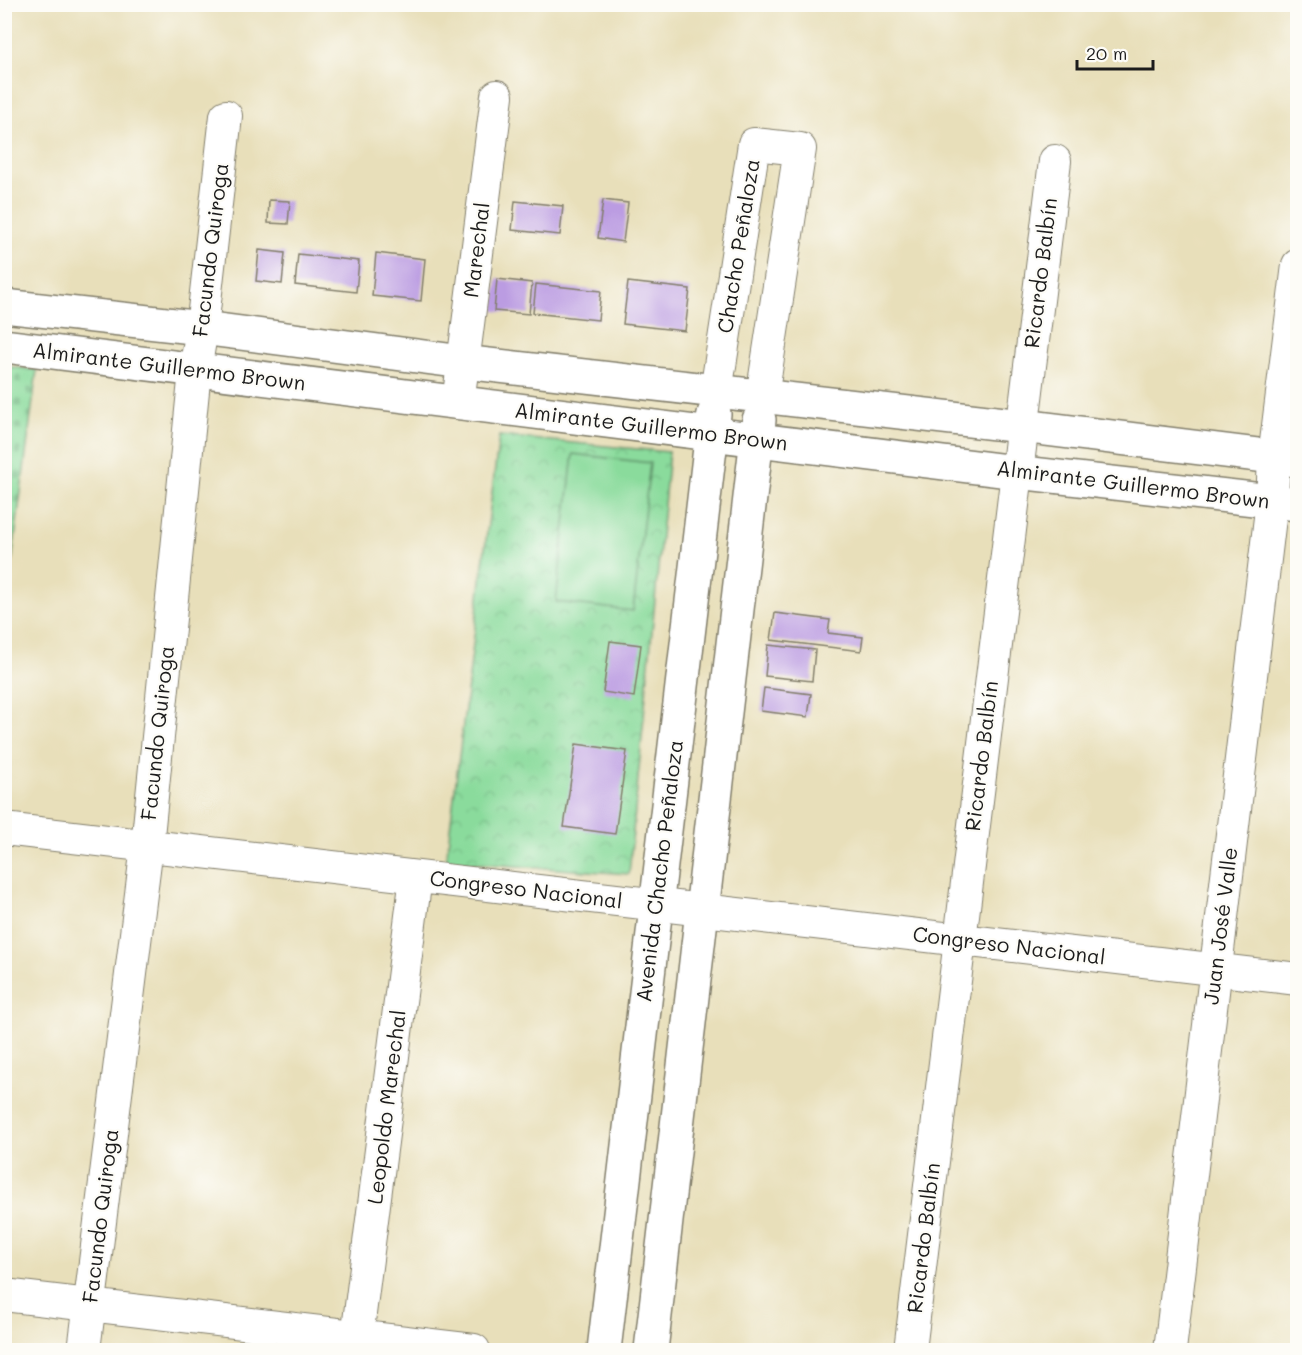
<svg xmlns="http://www.w3.org/2000/svg" width="1302" height="1355" viewBox="0 0 1302 1355" font-family="Mali,sans-serif">
	<defs>
		<pattern id="cemetery-stones" width="16" height="16" patternUnits="userSpaceOnUse" patternTransform="scale(1.5)"><rect width="16" height="16" fill="#8adb9c"/><path d="M2 7V4a2 2 0 0 1 4 0v3zM10 15v-3a2 2 0 0 1 4 0v3z" fill="#76bb86"/></pattern>
		<pattern id="park-crowns" width="20" height="18" patternUnits="userSpaceOnUse" patternTransform="scale(1.5)"><rect width="20" height="18" fill="#8adb9c"/><path d="M2 6a3 3 0 1 1 6 0M12 15a3 3 0 1 1 6 0" fill="none" stroke="#76bb86"/></pattern>
	</defs>
	<rect width="100%" height="100%" fill="#fdfcf7"/>
	<filter id="ink" filterUnits="userSpaceOnUse"><feTurbulence type="fractalNoise" baseFrequency=".0167" numOctaves="2"/><feDisplacementMap in="SourceGraphic" scale="12" xChannelSelector="R" yChannelSelector="G"/><feConvolveMatrix kernelMatrix="1 2 1 2 8 2 1 2 1" color-interpolation-filters="sRGB"/></filter>
	<filter id="wash" filterUnits="userSpaceOnUse"><feTurbulence type="fractalNoise" baseFrequency=".008" numOctaves="4" result="noise"/><feDisplacementMap in="SourceGraphic" scale="24" xChannelSelector="R" yChannelSelector="G"/><feGaussianBlur stdDeviation="1.35" result="paint"/><feColorMatrix in="noise" values="0 0 0 0 0 0 0 0 0 0 0 0 0 0 0 0 0 1.4 0 .05"/><feComposite in="paint" operator="in"/></filter>
	<g filter="url(#wash)">
		<rect width="100%" height="100%" fill="#e8dfba"/>
		<path fill="url(#cemetery-stones)" stroke="#537c5c" stroke-width="1.5" d="M 5,366 L 37,370 L 5,614 L 4,366 Z"/>
		<path fill="url(#park-crowns)" stroke="#537c5c" stroke-width="1.5" d="M 499,436 L 669,452 L 629,874 L 446,861 Z"/>
		<path fill="#8adb9c" stroke="#537c5c" stroke-width="1.5" d="M 573,454 L 650,463 L 633,611 L 556,602 Z"/>
		<g id="blocks">
			<path fill="#bb9ce2" d="M 269,200 L 290,201 L 288,224 L 268,223 Z
				M 603,200 L 628,203 L 623,242 L 598,238 Z
				M 515,201 L 563,206 L 560,235 L 512,230 Z
				M 259,250 L 285,253 L 282,284 L 256,281 Z
				M 376,253 L 425,259 L 421,301 L 372,296 Z
				M 298,254 L 359,261 L 356,292 L 295,285 Z
				M 497,279 L 532,283 L 529,314 L 494,311 Z
				M 628,282 L 690,289 L 685,331 L 623,324 Z
				M 536,284 L 601,291 L 598,320 L 533,313 Z
				M 775,613 L 830,620 L 828,633 L 863,637 L 861,651 L 771,640 Z
				M 610,641 L 641,645 L 634,697 L 603,692 Z
				M 768,645 L 815,650 L 812,681 L 765,676 Z
				M 764,688 L 811,694 L 808,717 L 761,711 Z
				M 576,744 L 627,751 L 615,834 L 564,827 Z"/>
		</g>
	</g>
	<g filter="url(#ink)">
		<use href="#blocks" fill-opacity="0" stroke="#827e6b" stroke-width="1.5"/>
		<g fill="none" stroke-linecap="round" stroke-linejoin="round">
			<defs>
				<path id="street" d="M 716,392 L 754,144 L 800,149 L 762,397
					M 458,403 L 497,96
					M 4,829 L 1298,979
					M 4,1295 L 474,1350
					M 357,1337 L 416,877
					M 84,1350 L 147,846 L 195,371 L 202,328 L 226,116
					M 910,1350 L 1055,161
					M 1170,1350 L 1272,501 L 1274,458 L 1298,265"/>
				<path id="secondary" d="M 4,306 L 202,328 L 463,362 L 1022,426 L 1298,460
					M 4,346 L 1016,472 L 1298,504
					M 604,1350 L 714,414
					M 651,1350 L 759,420"/>
			</defs>
			<use href="#street" stroke="#827e6b" stroke-width="34"/>
			<use href="#secondary" stroke="#827e6b" stroke-width="36"/>
			<use href="#street" stroke="#fff" stroke-width="32"/>
			<use href="#secondary" stroke="#fff" stroke-width="33"/>
		</g>
	</g>
	<g text-anchor="middle" stroke-width="4.5" stroke-linejoin="round" paint-order="stroke">
		<g font-size="21" fill="#1c1c1c" stroke="#fdfcf7">
			<text transform="translate(739 246) rotate(-81)" y="7">Chacho Peñaloza</text>
			<text transform="translate(211 250) rotate(-83)" y="7">Facundo Quiroga</text>
			<text transform="translate(477 250) rotate(-83)" y="7">Marechal</text>
			<text transform="translate(1041 273) rotate(-83)" y="7">Ricardo Balbín</text>
			<text transform="translate(169 367) rotate(7)" y="7">Almirante Guillermo Brown</text>
			<text transform="translate(651 427) rotate(7)" y="7">Almirante Guillermo Brown</text>
			<text transform="translate(1133 485) rotate(7)" y="7">Almirante Guillermo Brown</text>
			<text transform="translate(158 733) rotate(-84)" y="7">Facundo Quiroga</text>
			<text transform="translate(982 756) rotate(-83)" y="7">Ricardo Balbín</text>
			<text transform="translate(660 871) rotate(-83)" y="7">Avenida Chacho Peñaloza</text>
			<text transform="translate(526 890) rotate(7)" y="7">Congreso Nacional</text>
			<text transform="translate(1221 926) rotate(-83)" y="7">Juan José Valle</text>
			<text transform="translate(1009 946) rotate(7)" y="7">Congreso Nacional</text>
			<text transform="translate(387 1107) rotate(-83)" y="7">Leopoldo Marechal</text>
			<text transform="translate(101 1216) rotate(-83)" y="7">Facundo Quiroga</text>
			<text transform="translate(924 1238) rotate(-83)" y="7">Ricardo Balbín</text>
		</g>
	</g>
	<rect width="1302" height="1355" fill="none" stroke="#fdfcf7" stroke-width="24"/>
	<path d="M1077 60v9h76v-9" fill="none" stroke="#1c1c1c" stroke-width="3"/>
	<text x="1086" y="60" font-size="18" fill="#1c1c1c" stroke="#fdfcf7" stroke-width="4.5" paint-order="stroke">20 m</text>
</svg>
